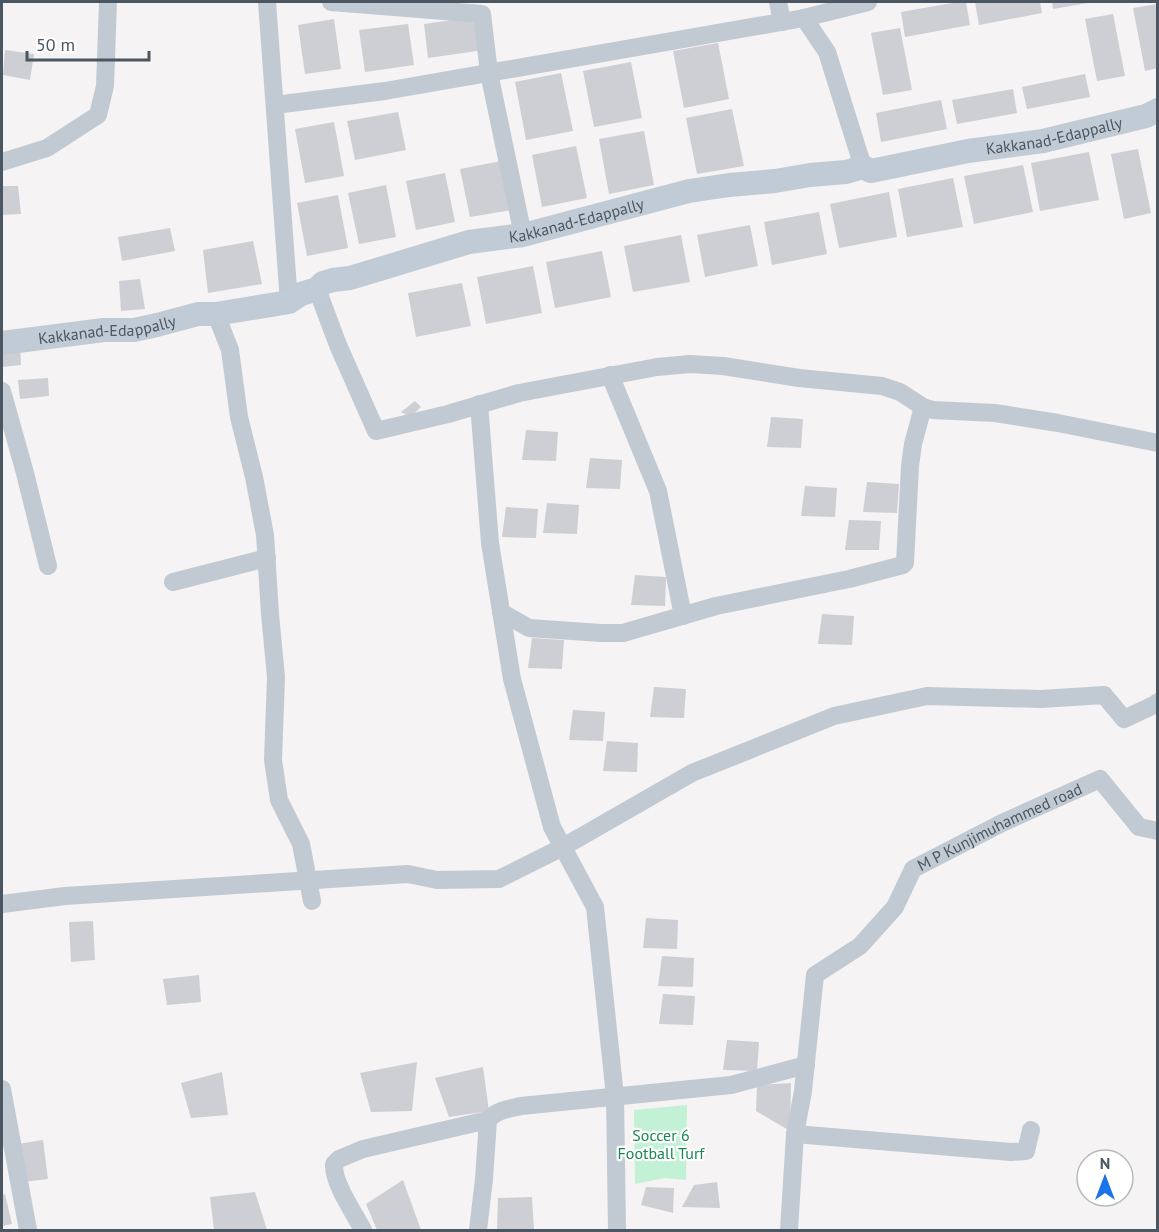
<svg xmlns="http://www.w3.org/2000/svg" width="1159" height="1232" viewBox="0 0 1159 1232" font-family="'PT Sans',sans-serif">
	<rect width="100%" height="100%" fill="#f5f3f3"/>
	<path fill="#c3f1d5" d="M 687,1105 L 686,1180 L 664,1178 L 635,1184 L 634,1110 Z"/>
	<path fill="#cdcfd5" d="M 958,2 L 966,2 L 970,25 L 905,37 L 901,12 Z
		M 975,2 L 1040,2 L 1042,13 L 979,25 Z
		M 1052,2 L 1088,2 L 1088,3 L 1053,9 Z
		M 1158,4 L 1158,68 L 1145,71 L 1133,8 Z
		M 1113,14 L 1125,76 L 1097,81 L 1085,19 Z
		M 479,16 L 484,50 L 428,58 L 424,24 Z
		M 334,19 L 341,69 L 305,74 L 298,25 Z
		M 408,24 L 414,65 L 365,72 L 359,30 Z
		M 900,28 L 912,90 L 883,95 L 871,33 Z
		M 718,43 L 729,99 L 684,108 L 673,51 Z
		M 5,50 L 34,54 L 30,80 L 3,75 Z
		M 631,62 L 642,118 L 594,127 L 583,71 Z
		M 561,73 L 573,131 L 526,140 L 515,82 Z
		M 1085,74 L 1090,97 L 1027,109 L 1022,87 Z
		M 1013,89 L 1017,113 L 957,124 L 952,100 Z
		M 941,100 L 947,129 L 881,142 L 876,113 Z
		M 732,109 L 744,166 L 697,174 L 686,118 Z
		M 398,112 L 406,150 L 355,160 L 347,121 Z
		M 334,122 L 344,176 L 305,183 L 295,129 Z
		M 644,131 L 654,185 L 609,194 L 599,139 Z
		M 576,146 L 587,198 L 542,207 L 532,155 Z
		M 1138,149 L 1151,213 L 1124,219 L 1111,154 Z
		M 1089,152 L 1099,200 L 1040,211 L 1031,163 Z
		M 501,161 L 511,210 L 470,217 L 460,169 Z
		M 1023,165 L 1033,212 L 974,224 L 964,176 Z
		M 445,173 L 455,222 L 416,230 L 406,181 Z
		M 953,178 L 963,227 L 907,237 L 898,189 Z
		M 386,185 L 396,237 L 359,244 L 348,193 Z
		M 2,186 L 18,186 L 21,214 L 2,215 Z
		M 889,192 L 897,237 L 839,248 L 830,204 Z
		M 338,195 L 348,248 L 307,256 L 297,203 Z
		M 819,212 L 827,254 L 772,265 L 764,222 Z
		M 750,225 L 758,266 L 705,277 L 697,235 Z
		M 170,228 L 175,251 L 122,261 L 118,237 Z
		M 681,235 L 690,282 L 633,292 L 624,246 Z
		M 253,241 L 262,284 L 208,293 L 203,250 Z
		M 602,251 L 611,297 L 555,308 L 546,262 Z
		M 533,266 L 542,313 L 486,324 L 477,277 Z
		M 140,279 L 145,309 L 121,311 L 119,281 Z
		M 462,283 L 471,326 L 416,337 L 408,293 Z
		M 20,346 L 21,365 L 2,367 L 2,350 Z
		M 48,378 L 49,396 L 20,399 L 18,380 Z
		M 415,401 L 421,407 L 410,417 L 401,412 Z
		M 771,417 L 803,419 L 801,448 L 767,447 Z
		M 526,430 L 558,432 L 556,461 L 522,460 Z
		M 590,458 L 622,460 L 620,489 L 586,488 Z
		M 867,482 L 899,484 L 897,513 L 863,512 Z
		M 805,486 L 837,488 L 835,517 L 801,516 Z
		M 547,503 L 579,505 L 577,534 L 543,533 Z
		M 506,507 L 538,509 L 536,538 L 502,537 Z
		M 849,520 L 881,521 L 879,550 L 845,550 Z
		M 635,575 L 666,577 L 665,606 L 631,605 Z
		M 822,614 L 854,616 L 852,645 L 818,644 Z
		M 532,638 L 564,640 L 562,669 L 528,668 Z
		M 654,687 L 686,689 L 684,718 L 650,717 Z
		M 573,710 L 605,712 L 603,741 L 569,740 Z
		M 607,741 L 638,743 L 637,772 L 603,771 Z
		M 646,918 L 678,920 L 677,949 L 643,948 Z
		M 93,921 L 95,960 L 71,962 L 69,922 Z
		M 662,956 L 694,958 L 693,987 L 658,986 Z
		M 199,975 L 201,1002 L 167,1005 L 163,979 Z
		M 663,994 L 695,996 L 693,1025 L 659,1024 Z
		M 727,1040 L 759,1042 L 757,1071 L 723,1070 Z
		M 417,1062 L 412,1111 L 371,1112 L 360,1073 Z
		M 483,1067 L 489,1111 L 449,1117 L 435,1078 Z
		M 222,1072 L 228,1115 L 191,1118 L 181,1083 Z
		M 791,1083 L 790,1131 L 756,1111 L 757,1085 Z
		M 43,1140 L 48,1179 L 23,1182 L 18,1144 Z
		M 403,1180 L 421,1230 L 377,1230 L 366,1204 Z
		M 717,1182 L 720,1208 L 682,1207 L 694,1185 Z
		M 646,1187 L 674,1188 L 673,1213 L 641,1205 Z
		M 255,1192 L 267,1230 L 214,1230 L 210,1197 Z
		M 5,1194 L 12,1224 L 2,1226 L 2,1195 Z
		M 532,1197 L 534,1230 L 497,1230 L 498,1198 Z"/>
	<g fill="none" stroke-linecap="round" stroke-linejoin="round">
		<g stroke="#c1cad2" stroke-width="18">
			<path d="M 267,2 L 289,302"/>
			<path d="M 331,2 L 482,14 L 489,73 L 523,235"/>
			<path d="M 778,2 L 782,22"/>
			<path d="M 275,105 L 385,91 L 804,18"/>
			<path d="M 2,162 L 47,148 L 98,115 L 105,86 L 108,2"/>
			<path d="M 863,167 L 827,52 L 804,18 L 868,2"/>
			<path d="M 317,289 L 338,345 L 376,431 L 448,414 L 519,393 L 657,367 L 690,364 L 723,366 L 799,378 L 882,386 L 900,392 L 923,407 L 933,410 L 995,413 L 1058,423 L 1158,443"/>
			<path d="M 216,314 L 230,350 L 239,417 L 254,477 L 265,535 L 270,614 L 276,677 L 273,760 L 279,800 L 301,844 L 312,901"/>
			<path d="M 610,375 L 658,491 L 683,616"/>
			<path d="M 2,391 L 25,473 L 48,566"/>
			<path d="M 479,404 L 490,543 L 512,679 L 552,827 L 595,907 L 615,1096 L 617,1230"/>
			<path d="M 173,582 L 267,558"/>
			<path d="M 501,612 L 529,628 L 601,633 L 623,633 L 716,606 L 849,579 L 903,565 L 905,563 L 910,466 L 913,444 L 923,407"/>
			<path d="M 2,904 L 65,896 L 408,874 L 437,880 L 499,879 L 563,847 L 692,773 L 834,716 L 927,696 L 1041,699 L 1104,695 L 1124,719 L 1154,705 L 1158,702"/>
			<path d="M 2,1089 L 28,1230"/>
			<path id="s1" d="M 1031,1130 L 1026,1151 L 1011,1152 L 795,1134 L 803,1091 L 815,975 L 860,946 L 895,907 L 913,869 L 1002,823 L 1100,779 L 1139,827 L 1158,831"/>
			<path d="M 363,1230 C 354,1213 333,1183 334,1164 L 339,1159 L 363,1149 L 488,1120"/>
			<path d="M 478,1230 L 484,1179 L 488,1120 C 496,1110 509,1109 521,1106 L 731,1085 L 806,1065"/>
			<path d="M 789,1230 L 795,1134"/>
		</g>
		<path stroke="#c1cbd6" stroke-width="24" id="s2" d="M 2,343 L 104,330 L 134,330 L 157,325 L 198,314 L 216,314 L 289,302 L 301,294 L 317,289 L 323,283 L 333,280 L 350,278 L 469,242 L 523,235 L 689,191 L 729,185 L 775,181 L 810,175 L 846,172 L 863,167 L 871,171 L 968,151 L 1043,141 L 1146,116 L 1158,110"/>
	</g>
	<g text-anchor="middle" stroke-width="4.5" stroke-linejoin="round" paint-order="stroke">
		<g font-size="16" fill="#4a5661" stroke="#fff">
			<text dy="6" stroke="none"><textPath href="#s2" startOffset="1080">Kakkanad-Edappally</textPath></text>
			<text dy="6" stroke="none"><textPath href="#s2" startOffset="592">Kakkanad-Edappally</textPath></text>
			<text dy="6" stroke="none"><textPath href="#s2" startOffset="106">Kakkanad-Edappally</textPath></text>
			<text dy="6" stroke="none"><textPath href="#s1" startOffset="658">M P Kunjimuhammed road</textPath></text>
		</g>
		<g font-size="16" fill="#17864f" stroke="#fff">
			<text x="661" y="1141">Soccer 6<tspan x="661" dy="18">Football Turf</tspan></text>
		</g>
	</g>
	<rect width="1159" height="1232" fill="none" stroke="#4a5661" stroke-width="6"/>
	<g transform="translate(1105 1178)"><circle r="28" fill="#ffffff" stroke="#b7bbc0" stroke-width="1.5"/>
	<path d="M0-4.5L10 22L0 15L-10 22Z" fill="#1a73e8"/>
	<text y="-9" font-size="16" font-weight="bold" text-anchor="middle" fill="#4a5661">N</text>
	</g>
	<path d="M27 51v9h122v-9" fill="none" stroke="#4a5661" stroke-width="3"/>
	<text x="36" y="51" font-size="18" fill="#4a5661" stroke="#ffffff" stroke-width="4.5" paint-order="stroke">50 m</text>
</svg>
